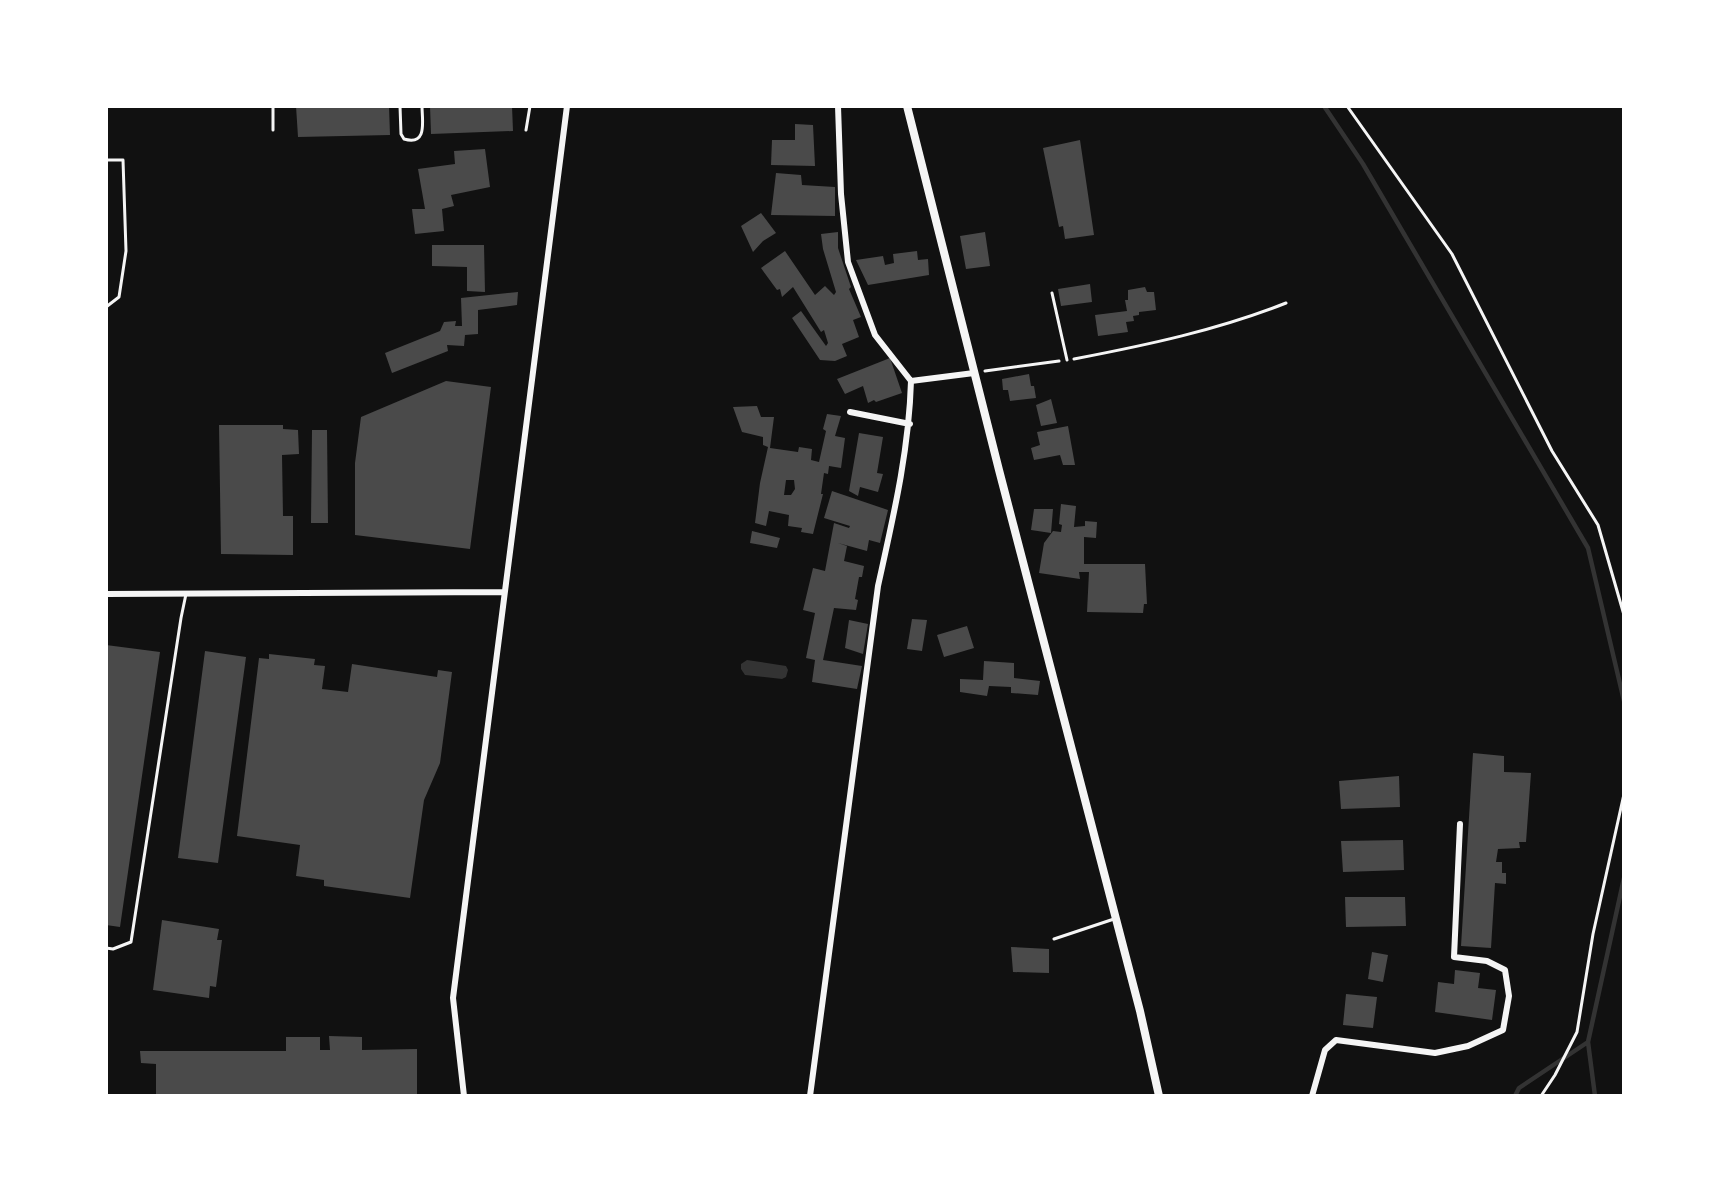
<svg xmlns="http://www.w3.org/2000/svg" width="1730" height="1202" viewBox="0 0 1730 1202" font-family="'Golos Text',sans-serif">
	<rect width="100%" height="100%" fill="#111"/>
	<path fill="#333" d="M 747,660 L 786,666 L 788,670 L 786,677 L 782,679 L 745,675 L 741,669 L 741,664 Z"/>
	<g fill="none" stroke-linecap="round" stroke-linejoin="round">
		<path stroke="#333" stroke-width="4.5" d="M 1324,106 L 1363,164 L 1588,548 L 1624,701
			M 1588,1042 L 1595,1096
			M 1515,1096 L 1519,1088 L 1588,1042 L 1624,878"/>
	</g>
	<path fill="#4a4a4a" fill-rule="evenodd" d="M 296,106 L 389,106 L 390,135 L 298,137 Z
		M 430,106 L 512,106 L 513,131 L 431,134 Z
		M 795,124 L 813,125 L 815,166 L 771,165 L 772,140 L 795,140 Z
		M 1080,140 L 1094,235 L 1065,239 L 1063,226 L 1059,227 L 1043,148 Z
		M 485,149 L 490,187 L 451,195 L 454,206 L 442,209 L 444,231 L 415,234 L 412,209 L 425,209 L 418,169 L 455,164 L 454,151 Z
		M 776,173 L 801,175 L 802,185 L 835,187 L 835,216 L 771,215 Z
		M 761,213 L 776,233 L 763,241 L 753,252 L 741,226 Z
		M 838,232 L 838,248 L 851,287 L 849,289 L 861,317 L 853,320 L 859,337 L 842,344 L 847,356 L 835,361 L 820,360 L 792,318 L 801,311 L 826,346 L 828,343 L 824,330 L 821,332 L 793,287 L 782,297 L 780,289 L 777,290 L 761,268 L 785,251 L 815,295 L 825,286 L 834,295 L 836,292 L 823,249 L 821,234 Z
		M 985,232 L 990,266 L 966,269 L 960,236 Z
		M 432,245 L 484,245 L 485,292 L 467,291 L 467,267 L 432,266 Z
		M 917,251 L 918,260 L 928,259 L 929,275 L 868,285 L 856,260 L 883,256 L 885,265 L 894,263 L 893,254 Z
		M 1090,284 L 1092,302 L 1061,306 L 1058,289 Z
		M 1145,287 L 1147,292 L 1154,292 L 1156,310 L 1139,312 L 1139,315 L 1133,316 L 1134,321 L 1126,322 L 1128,332 L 1098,336 L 1095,315 L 1127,311 L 1125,300 L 1128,300 L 1128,290 Z
		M 518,292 L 517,305 L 478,310 L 478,334 L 465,335 L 464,346 L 447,345 L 448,351 L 392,373 L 385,353 L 440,331 L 444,322 L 456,321 L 455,326 L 462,326 L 461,298 Z
		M 890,358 L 902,393 L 876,402 L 874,400 L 868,403 L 863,386 L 845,394 L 837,379 Z
		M 1029,374 L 1031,386 L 1034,386 L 1036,398 L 1010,401 L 1008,390 L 1003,390 L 1002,379 Z
		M 446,381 L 491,387 L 470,549 L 355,535 L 355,463 L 361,417 Z
		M 1051,399 L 1057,423 L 1041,426 L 1036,405 Z
		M 757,406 L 761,417 L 774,417 L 770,448 L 798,452 L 799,447 L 812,449 L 811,460 L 819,462 L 826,431 L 823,429 L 827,414 L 841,416 L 835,436 L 845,438 L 841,468 L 829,466 L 828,474 L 824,473 L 821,494 L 823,494 L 813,534 L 801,532 L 802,528 L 788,526 L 789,515 L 769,511 L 766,526 L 755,523 L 760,483 L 768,447 L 763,445 L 763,437 L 742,432 L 733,407 ZM 786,480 L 794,480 L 795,489 L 791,495 L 784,495 Z
		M 219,425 L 283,425 L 283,429 L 298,430 L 299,454 L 282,455 L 283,516 L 293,516 L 293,555 L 221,554 Z
		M 1068,426 L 1075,465 L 1063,465 L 1060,455 L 1034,460 L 1031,448 L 1040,445 L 1037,432 Z
		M 312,430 L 327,430 L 328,523 L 311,523 Z
		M 859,433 L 883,437 L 877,473 L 883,474 L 878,492 L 860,487 L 858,496 L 849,491 Z
		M 832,491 L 888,510 L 880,543 L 869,540 L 867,551 L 838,543 L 847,546 L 844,561 L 864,566 L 862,577 L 859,577 L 855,599 L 858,600 L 856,610 L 834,608 L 823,660 L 862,666 L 857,689 L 812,682 L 815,660 L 806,658 L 815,613 L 803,610 L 813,568 L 825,571 L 834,523 L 849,528 L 850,526 L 824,518 Z
		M 1061,504 L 1076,506 L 1074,527 L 1085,526 L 1085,521 L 1097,522 L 1096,538 L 1084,537 L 1084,564 L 1145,564 L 1147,604 L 1144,604 L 1143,613 L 1087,612 L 1089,572 L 1079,572 L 1080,579 L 1039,573 L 1044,543 L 1053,531 L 1061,532 L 1062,525 L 1059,524 Z
		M 1034,509 L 1053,509 L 1051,533 L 1031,530 Z
		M 752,531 L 780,538 L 777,548 L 750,543 Z
		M 912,619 L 927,620 L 922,651 L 907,649 Z
		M 849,620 L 868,624 L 863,654 L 845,648 Z
		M 967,626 L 974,648 L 944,657 L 937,635 Z
		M 106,645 L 160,652 L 120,927 L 106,925 Z
		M 205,651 L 246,657 L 218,863 L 178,858 Z
		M 269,654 L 315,659 L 314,665 L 325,666 L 322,689 L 348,692 L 352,664 L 437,677 L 438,670 L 452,672 L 440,763 L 424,800 L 410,898 L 324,886 L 324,880 L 296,876 L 300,845 L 237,836 L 259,658 L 269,659 Z
		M 984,661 L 1014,663 L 1014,678 L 1040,681 L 1038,695 L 1011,693 L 1011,687 L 989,686 L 987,696 L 960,692 L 960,679 L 983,680 Z
		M 1473,753 L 1504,756 L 1504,772 L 1531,773 L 1526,842 L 1519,842 L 1520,848 L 1498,849 L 1496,862 L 1502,862 L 1502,873 L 1506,873 L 1506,884 L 1495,883 L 1491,948 L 1461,946 Z
		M 1399,776 L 1400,807 L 1341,809 L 1339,781 Z
		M 1403,840 L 1404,870 L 1343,872 L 1341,841 Z
		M 1345,897 L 1405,897 L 1406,926 L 1346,927 Z
		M 162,920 L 219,929 L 217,940 L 222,940 L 216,987 L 210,986 L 209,998 L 153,990 Z
		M 1011,947 L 1049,949 L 1049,973 L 1013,972 Z
		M 1372,952 L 1388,955 L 1383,982 L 1368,979 Z
		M 1455,970 L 1480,973 L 1478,988 L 1496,990 L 1492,1020 L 1435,1012 L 1438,982 L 1454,984 Z
		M 1346,994 L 1377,997 L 1373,1028 L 1343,1025 Z
		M 329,1036 L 362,1037 L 362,1050 L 417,1049 L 417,1095 L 156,1095 L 156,1064 L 141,1063 L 140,1051 L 286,1051 L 286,1037 L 320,1037 L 320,1050 L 330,1050 Z"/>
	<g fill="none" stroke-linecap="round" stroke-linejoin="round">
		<path stroke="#f5f5f5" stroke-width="3" d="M 1347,106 L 1452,254 L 1552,451 L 1598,525 L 1624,615
			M 1074,359 C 1147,345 1218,330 1286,303
			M 985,371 L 1059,361
			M 1541,1096 L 1555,1075 L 1577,1032 L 1593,934 L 1624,794"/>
		<path stroke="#f5f5f5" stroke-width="3" d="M 273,106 L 273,130
			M 400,106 L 401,134 L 404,139 C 428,146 422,121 422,106
			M 526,130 L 530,106
			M 106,160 L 123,160 L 126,251 L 119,297 L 106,307
			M 1052,293 L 1067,360
			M 1054,939 L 1114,919
			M 106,948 L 113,949 L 131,942 L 181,618 L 186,594"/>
		<path stroke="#f5f5f5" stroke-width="6" d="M 838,106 L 841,194 L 848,262 L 875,335 L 911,381
			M 850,412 L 910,424
			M 106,594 L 504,592
			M 464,1096 L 453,998 L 567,106
			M 810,1096 L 878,586 C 893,518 909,451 911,381 L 974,373
			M 1312,1096 L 1325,1050 L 1336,1040 L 1435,1053 L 1468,1046 L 1503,1030 L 1509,996 L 1505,970 L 1487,961 L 1454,957 L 1460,824"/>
		<path stroke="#f5f5f5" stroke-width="8" d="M 907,106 L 999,470 L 1140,1011 L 1159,1096"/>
	</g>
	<rect width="1730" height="1202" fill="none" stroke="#ffffff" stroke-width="216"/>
</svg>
